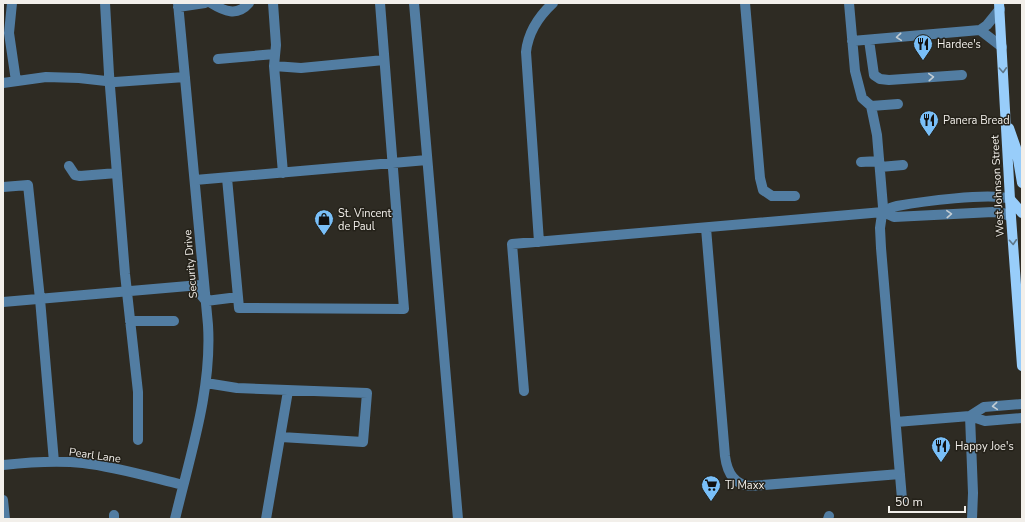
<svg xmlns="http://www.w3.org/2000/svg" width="1025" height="522" viewBox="0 0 1025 522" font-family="'Nunito Sans',sans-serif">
	<rect width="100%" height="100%" fill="#2e2b23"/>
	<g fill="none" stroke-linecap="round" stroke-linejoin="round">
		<path stroke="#527da2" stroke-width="10" d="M 12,3 L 9,33 L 16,81
			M 105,3 L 109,74 L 125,274 L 138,392 L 138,440
			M 211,3 C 224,11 237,17 249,3
			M 273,3 L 276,45 L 274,66 L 283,173
			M 414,3 L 458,519
			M 745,3 L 760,178 L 763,190 L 772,196 L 795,196
			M 849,3 L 855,71 L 862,98 L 871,106 L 877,135 L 883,207 L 880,228 L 881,248 L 902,499
			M 178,7 L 205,3
			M 980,30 L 1002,47
			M 869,40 L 874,75 L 880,79 L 889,80 L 962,75
			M 852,41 L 980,30 L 987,25 L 1000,9
			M 218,59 L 275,54
			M 274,66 L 301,68 L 384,60
			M 3,83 L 46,77 L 79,78 L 115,82 L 185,77
			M 871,106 L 898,104
			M 861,162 L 879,161
			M 69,166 L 75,175 L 80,176 L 117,173
			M 880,167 L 903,165
			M 227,178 L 238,297
			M 195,180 L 427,160
			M 3,187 L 28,185 L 40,299 L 54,462
			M 883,212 L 894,217 L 993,212 L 1003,213 L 1011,217
			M 706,228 L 725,456 C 727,472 734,485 751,486 L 900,474
			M 539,242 L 526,52 C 528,33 539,16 553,3
			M 193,285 L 206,301 L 238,297 L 239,308 L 404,309 L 380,3
			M 3,302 L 200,285
			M 130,321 L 174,321
			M 206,383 L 237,388 L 367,393 L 363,442 L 281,437
			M 524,391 L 512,244 L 883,212 C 888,209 892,207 897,206 C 919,202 991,192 1010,199
			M 970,416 L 973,493 L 972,519
			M 970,416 L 984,407 L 1022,404
			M 896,422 L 970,416 L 985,421 L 1022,418
			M 3,465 C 30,462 56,460 83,463 C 117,467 150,477 183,485
			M 3,500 L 5,519
			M 114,519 L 114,515
			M 175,519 C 190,455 212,391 208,325 L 178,3
			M 266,519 L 288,391
			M 828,519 L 829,516"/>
		<path stroke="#98cdfa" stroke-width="10" d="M 999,3 L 1011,217 L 1022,366
			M 1009,128 L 1016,148 L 1022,183
			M 1010,199 L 1022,213"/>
	</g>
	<defs><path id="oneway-chevron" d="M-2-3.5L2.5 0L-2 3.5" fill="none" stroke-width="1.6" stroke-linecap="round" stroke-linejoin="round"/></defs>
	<g stroke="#c2cdd4">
		<use href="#oneway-chevron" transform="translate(899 37) rotate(175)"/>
		<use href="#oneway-chevron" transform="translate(931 77) rotate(-4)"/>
		<use href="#oneway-chevron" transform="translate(949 214) rotate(-3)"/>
		<use href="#oneway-chevron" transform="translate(995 406) rotate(175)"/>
	</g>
	<g stroke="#5e778a">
		<use href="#oneway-chevron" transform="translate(1003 70) rotate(87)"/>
		<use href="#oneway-chevron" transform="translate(1013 242) rotate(86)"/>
	</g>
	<defs>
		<symbol id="restaurant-pin" viewBox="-11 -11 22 30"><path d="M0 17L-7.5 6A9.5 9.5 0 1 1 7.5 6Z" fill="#79bff8" stroke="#242119"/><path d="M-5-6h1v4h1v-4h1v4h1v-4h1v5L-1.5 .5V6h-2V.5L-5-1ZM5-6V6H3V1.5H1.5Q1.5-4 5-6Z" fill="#111"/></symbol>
		<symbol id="shop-pin" viewBox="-11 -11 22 30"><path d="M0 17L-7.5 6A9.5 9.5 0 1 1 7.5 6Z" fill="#79bff8" stroke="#242119"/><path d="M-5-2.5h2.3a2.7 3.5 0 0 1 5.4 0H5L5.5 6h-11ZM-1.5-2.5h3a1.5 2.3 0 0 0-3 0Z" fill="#111"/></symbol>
		<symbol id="supermarket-pin" viewBox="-11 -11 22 30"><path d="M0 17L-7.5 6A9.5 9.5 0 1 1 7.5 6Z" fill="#79bff8" stroke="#242119"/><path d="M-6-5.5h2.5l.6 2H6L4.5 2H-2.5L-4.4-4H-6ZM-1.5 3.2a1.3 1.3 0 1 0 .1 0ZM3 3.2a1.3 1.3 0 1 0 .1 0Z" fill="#111"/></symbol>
	</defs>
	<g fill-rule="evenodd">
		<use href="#restaurant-pin" x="912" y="33" width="22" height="30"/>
		<use href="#restaurant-pin" x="918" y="109" width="22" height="30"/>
		<use href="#shop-pin" x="313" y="208" width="22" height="30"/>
		<use href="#restaurant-pin" x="930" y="435" width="22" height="30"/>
		<use href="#supermarket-pin" x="700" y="474" width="22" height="30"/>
	</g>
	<g text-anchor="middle" stroke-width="3" stroke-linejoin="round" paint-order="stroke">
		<g font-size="11" fill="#f2efea" stroke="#242119" text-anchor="start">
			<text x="937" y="48">Hardee's</text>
			<text x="943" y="124">Panera Bread</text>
			<text x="338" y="217">St. Vincent<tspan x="338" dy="13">de Paul</tspan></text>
			<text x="955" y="450">Happy Joe's</text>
			<text x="725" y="489">TJ Maxx</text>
		</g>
		<g font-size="11" fill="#f2efea" stroke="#242119">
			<text transform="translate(997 186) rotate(-93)" y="4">West Johnson Street</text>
			<text transform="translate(190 264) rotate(-95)" y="4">Security Drive</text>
			<text transform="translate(95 455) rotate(8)" y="4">Pearl Lane</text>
		</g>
	</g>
	<rect width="1025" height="522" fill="none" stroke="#f2efea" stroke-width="8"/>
	<path d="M889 506v6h76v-6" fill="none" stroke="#f2efea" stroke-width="2"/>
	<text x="895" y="506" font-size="12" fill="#f2efea" stroke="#242119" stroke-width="3" paint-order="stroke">50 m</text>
</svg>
